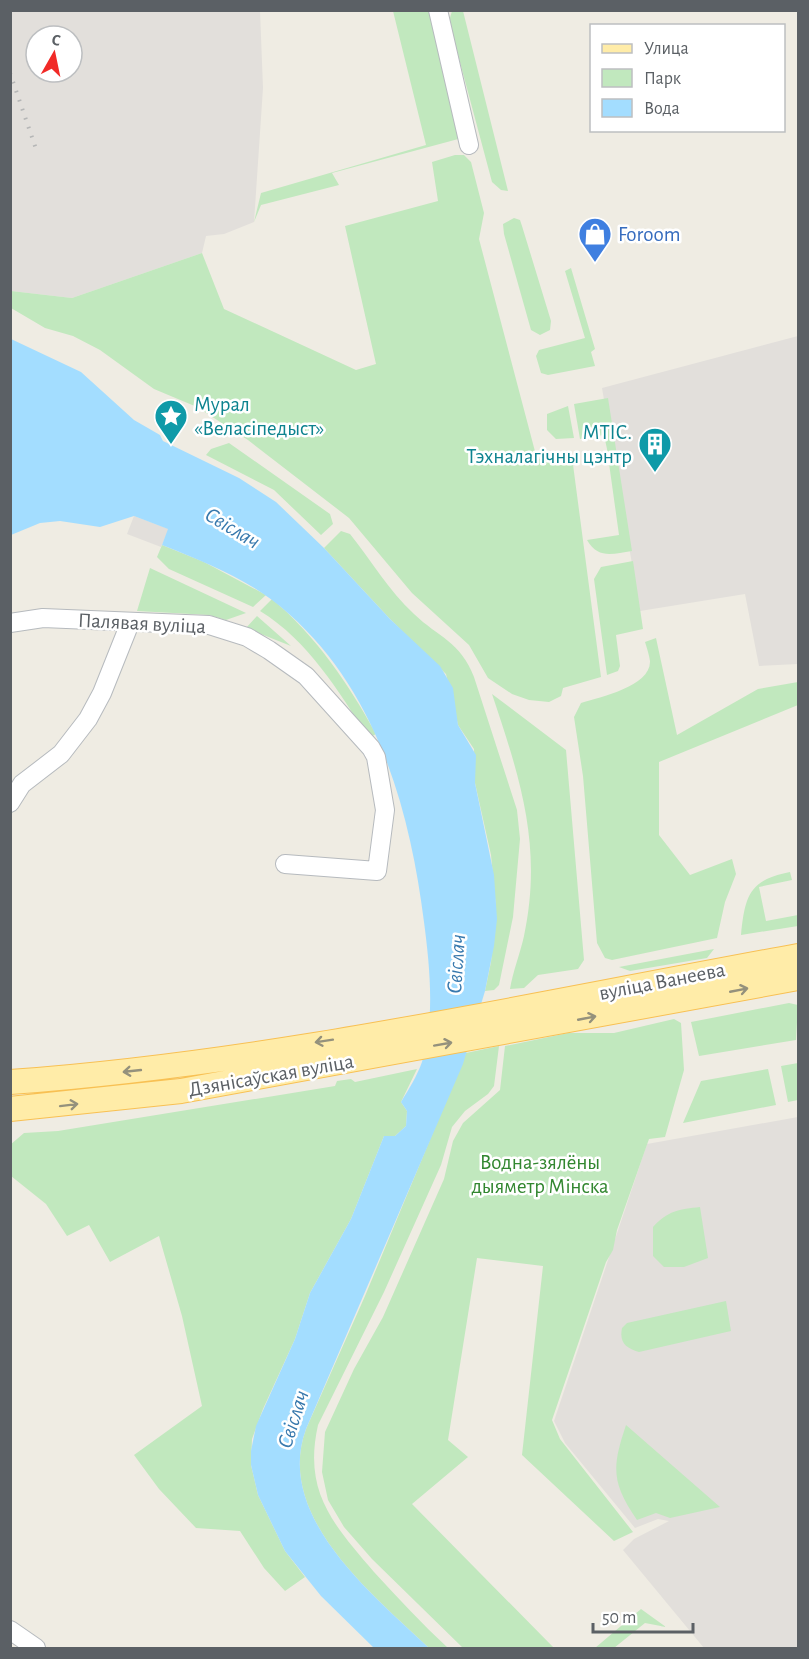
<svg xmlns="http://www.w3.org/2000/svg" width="809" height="1659" viewBox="0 0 809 1659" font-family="'Alegreya Sans',sans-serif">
	<rect width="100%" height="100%" fill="#efece3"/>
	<path fill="#e2dfdb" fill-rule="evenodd" d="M 11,11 L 260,11 L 263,88 L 254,222 L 224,234 L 206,236 L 202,253 L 72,298 L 11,291 ZM 36,36 L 72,36 L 72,72 L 36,72 Z
		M 798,336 L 798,664 L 759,666 L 745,594 L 640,611 L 602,388 Z
		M 134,516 L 169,529 L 161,547 L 127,534 Z
		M 798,1117 L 798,1648 L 704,1648 L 623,1550 L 634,1539 L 669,1521 L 658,1519 L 635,1528 L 565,1443 L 554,1421 L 647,1144 Z"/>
	<path fill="#c1e8be" d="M 393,11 L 431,11 L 462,138 L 332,173 L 339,185 L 261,205 L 254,222 L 261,193 L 426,145 Z
		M 452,11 L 463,11 L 508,191 L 501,190 L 492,182 L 449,21 Z
		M 455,155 L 464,155 L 471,162 L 484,213 L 479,239 L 537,459 L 572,457 L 601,677 L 563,688 L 561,696 L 549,702 L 529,700 L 512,694 L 488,678 L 469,645 L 412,593 L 349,518 L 248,440 L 197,407 L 154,389 L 100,350 L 73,336 L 45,328 L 11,308 L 11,291 L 72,298 L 202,253 L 224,309 L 356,370 L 376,364 L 345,226 L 438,201 L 432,162 Z
		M 514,218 L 520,220 L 522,226 L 551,321 L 550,330 L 540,335 L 531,330 L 504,234 L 503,224 Z
		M 571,268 L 595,349 L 591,352 L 595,366 L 548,375 L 541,373 L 536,356 L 539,350 L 585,338 L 565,271 Z
		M 608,398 L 632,551 C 612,554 598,559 587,540 L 619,535 L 607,449 L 604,435 L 580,439 L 574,404 Z
		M 568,406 L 574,438 L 556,439 L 547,430 L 547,414 Z
		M 229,443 L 330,514 L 333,524 L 321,535 L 274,490 L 206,455 L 211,449 Z
		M 341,531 L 350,534 C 371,560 389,591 414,614 C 438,637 461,642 474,677 L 517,810 L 520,839 L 513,917 L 499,985 L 494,990 L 485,991 L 491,962 L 496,908 L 491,855 L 475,783 L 474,749 L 458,725 L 446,674 L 390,619 L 324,548 Z
		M 162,545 L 204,562 L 266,595 L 253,607 L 169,569 L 157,557 Z
		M 633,561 L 643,629 L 616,635 L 620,666 L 618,671 L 607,675 L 594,579 L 601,567 Z
		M 150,568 L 246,613 L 226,620 L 209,615 L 137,611 Z
		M 272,599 C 317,637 348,683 376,734 L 369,738 C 338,691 309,641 260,611 Z
		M 257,616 L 291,646 L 246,628 Z
		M 656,638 L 677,735 L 758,689 L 798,682 L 798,705 L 659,762 L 659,835 L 690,875 L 732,859 L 736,874 L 725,902 L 717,938 L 612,960 L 605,958 L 597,943 L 583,776 L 574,717 L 581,703 C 601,697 651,686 650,661 C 649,655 647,648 645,642 Z
		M 492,694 L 566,750 L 584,960 L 578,969 L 538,975 L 524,988 L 510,989 C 513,971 520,954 524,936 C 543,846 520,778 492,694 Z
		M 790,872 L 792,880 L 759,887 L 766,921 L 798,915 L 798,926 L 741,935 C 745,896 749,880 790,872 Z
		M 714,949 L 707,958 L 630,971 L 619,967 Z
		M 789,1003 L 798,1005 L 796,1040 L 699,1056 L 691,1022 Z
		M 674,1019 L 681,1023 L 684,1070 L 665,1137 L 649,1139 L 617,1230 L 613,1250 L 606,1262 L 552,1420 L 560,1439 L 633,1532 L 614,1541 L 522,1455 L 543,1266 L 477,1258 L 448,1440 L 468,1457 L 412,1504 L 554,1648 L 463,1648 L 372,1559 L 344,1527 L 328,1500 L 322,1472 L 325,1432 L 354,1369 L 383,1317 L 444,1179 L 453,1141 L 463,1123 L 500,1090 L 505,1046 L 568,1033 L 614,1033 Z
		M 499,1046 L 494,1086 L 488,1094 L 465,1111 L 452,1127 L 441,1165 L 384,1292 L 318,1425 C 303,1492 333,1524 374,1572 C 398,1598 422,1624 448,1648 L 429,1648 C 373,1595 274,1516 306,1429 L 365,1296 L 466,1053 Z
		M 798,1063 L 798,1100 L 788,1102 L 781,1066 Z
		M 417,1069 L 401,1102 L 407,1111 L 406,1126 L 395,1136 L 384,1136 L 351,1219 L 310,1293 L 295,1339 L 263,1409 L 252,1439 L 251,1465 L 258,1495 L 285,1551 L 305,1577 L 285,1591 L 264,1568 L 240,1531 L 196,1528 L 159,1489 L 134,1455 L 202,1406 L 182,1316 L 159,1236 L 110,1262 L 89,1225 L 67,1236 L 46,1204 L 11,1176 L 10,1145 L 24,1133 L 58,1131 L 335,1086 L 337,1081 L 351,1079 L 355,1082 Z
		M 768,1069 L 776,1105 L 683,1123 L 701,1081 Z
		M 700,1207 L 708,1258 L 684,1267 L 664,1267 L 653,1256 L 653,1227 C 667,1211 680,1209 700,1207 Z
		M 726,1301 L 731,1331 L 639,1352 C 626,1348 619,1343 622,1328 L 627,1323 Z
		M 626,1425 L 720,1507 L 670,1518 L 656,1513 L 637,1520 C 611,1482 612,1467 626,1425 Z
		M 641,1609 L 666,1627 L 645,1623 L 614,1648 L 595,1648 Z"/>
	<path fill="#a3ddff" d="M 11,339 L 81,372 L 134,420 L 160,435 L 163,441 L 239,478 L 276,502 L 324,548 L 390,619 L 440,666 L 453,688 L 458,725 L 476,755 L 475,783 L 494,875 L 497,919 L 494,946 L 485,991 L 463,1064 L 306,1429 C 274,1516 373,1595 429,1648 L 374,1648 L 321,1596 L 285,1551 L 258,1495 L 251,1465 L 251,1451 L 256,1426 L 295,1339 L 310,1293 L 351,1219 L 384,1136 L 395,1136 L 406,1126 L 407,1111 L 401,1102 C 409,1089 417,1076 422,1062 C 435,1018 430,968 424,922 C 410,810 377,692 289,614 C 253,581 207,563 162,545 L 168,529 L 134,516 L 100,527 L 60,521 L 40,523 L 11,535 Z"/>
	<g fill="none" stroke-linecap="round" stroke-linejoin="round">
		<defs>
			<path id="minor" d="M 438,10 L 469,145
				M 10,623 L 43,618 L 209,625 L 247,637 L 269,650 L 306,676 L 371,748 L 376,757 L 385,810 L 377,871 L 285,864
				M 10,803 L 22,784 L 61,754 L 88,719 L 102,693 L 130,623
				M 10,1630 L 36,1648"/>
			<path id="major" d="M 10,1082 C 274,1063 539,1003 798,956
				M 10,1109 L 181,1091 L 798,978"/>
		</defs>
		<use href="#minor" stroke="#b6babe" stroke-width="20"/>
		<use href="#major" stroke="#f8c053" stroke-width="26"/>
		<use href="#minor" stroke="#fff" stroke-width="18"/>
		<use href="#major" stroke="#ffeca8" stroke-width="24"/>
		<path stroke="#b5b6b6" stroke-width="4" stroke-dasharray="1.5 8" stroke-linecap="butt" d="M 10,73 L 36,149"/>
	</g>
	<defs><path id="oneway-shaft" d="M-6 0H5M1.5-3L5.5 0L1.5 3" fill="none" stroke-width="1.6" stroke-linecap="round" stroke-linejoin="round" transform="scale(1.5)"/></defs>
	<g stroke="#94917c">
		<use href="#oneway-shaft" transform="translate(739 990) rotate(-11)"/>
		<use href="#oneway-shaft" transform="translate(587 1018) rotate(-11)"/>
		<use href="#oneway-shaft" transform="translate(324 1041) rotate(171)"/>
		<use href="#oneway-shaft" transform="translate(443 1044) rotate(-10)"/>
		<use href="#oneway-shaft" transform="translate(132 1071) rotate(174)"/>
		<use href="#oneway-shaft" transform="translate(69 1105) rotate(-7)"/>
	</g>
	<defs>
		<symbol id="shop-pin" viewBox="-11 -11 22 30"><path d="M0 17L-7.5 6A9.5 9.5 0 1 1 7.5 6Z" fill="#3f7fe0" stroke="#fff"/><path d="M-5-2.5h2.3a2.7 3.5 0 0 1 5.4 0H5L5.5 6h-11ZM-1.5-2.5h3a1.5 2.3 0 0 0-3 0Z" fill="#fff"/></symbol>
		<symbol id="sight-pin" viewBox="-11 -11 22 30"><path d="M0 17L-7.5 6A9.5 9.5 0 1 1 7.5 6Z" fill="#0f9aa8" stroke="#fff"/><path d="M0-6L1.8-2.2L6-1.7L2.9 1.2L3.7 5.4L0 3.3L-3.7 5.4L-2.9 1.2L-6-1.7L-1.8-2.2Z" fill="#fff"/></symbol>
		<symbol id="building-pin" viewBox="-11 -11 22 30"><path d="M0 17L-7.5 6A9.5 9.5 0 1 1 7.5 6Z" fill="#0f9aa8" stroke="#fff"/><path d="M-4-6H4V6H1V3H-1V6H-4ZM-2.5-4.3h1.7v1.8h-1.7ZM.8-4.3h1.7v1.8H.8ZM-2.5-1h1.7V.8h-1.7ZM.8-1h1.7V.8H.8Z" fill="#fff"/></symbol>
	</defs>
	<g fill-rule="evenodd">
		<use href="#shop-pin" x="576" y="215" width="38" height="52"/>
		<use href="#sight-pin" x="152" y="397" width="38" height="52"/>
		<use href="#building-pin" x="636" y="425" width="38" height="52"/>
	</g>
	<g text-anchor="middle" stroke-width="5" stroke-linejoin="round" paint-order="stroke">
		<g font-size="21" fill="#366cbe" stroke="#fff" text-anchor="start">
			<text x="618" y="241">Foroom</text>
		</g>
		<g font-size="21" fill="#0d838f" stroke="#fff" text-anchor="start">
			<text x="194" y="411">Мурал<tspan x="194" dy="24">«Веласіпедыст»</tspan></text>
			<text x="632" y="439" text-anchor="end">МТІС.<tspan x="632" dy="24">Тэхналагічны цэнтр</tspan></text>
		</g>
		<g font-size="21" fill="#5b6065" stroke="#fff">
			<text transform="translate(142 623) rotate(3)" y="7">Палявая вуліца</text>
			<text transform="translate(662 981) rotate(-11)" y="7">вуліца Ванеева</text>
			<text transform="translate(271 1075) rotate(-10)" y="7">Дзянісаўская вуліца</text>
		</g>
		<g font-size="21" fill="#328730" stroke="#fff">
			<text x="540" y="1169">Водна-зялёны<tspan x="540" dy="24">дыяметр Мінска</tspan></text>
		</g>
		<g font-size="22" font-style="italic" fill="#3879ad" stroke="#fff">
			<text transform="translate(233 527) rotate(31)" y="8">Свіслач</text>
			<text transform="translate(455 964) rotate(-86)" y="8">Свіслач</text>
			<text transform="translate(292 1419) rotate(-72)" y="8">Свіслач</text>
		</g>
	</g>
	<rect width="809" height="1659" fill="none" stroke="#5b6065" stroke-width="24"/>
	<rect x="590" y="24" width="195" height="108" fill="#ffffff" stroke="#bdbfc1" stroke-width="1.5"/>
	<rect x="602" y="44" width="30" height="9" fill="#ffeca8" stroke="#bdbfc1" stroke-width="1.5"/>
	<text x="644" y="54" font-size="18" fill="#5b6065">Улица</text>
	<rect x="602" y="69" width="30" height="18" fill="#c1e8be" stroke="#bdbfc1" stroke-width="1.5"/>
	<text x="644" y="84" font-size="18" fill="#5b6065">Парк</text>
	<rect x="602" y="99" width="30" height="18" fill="#a3ddff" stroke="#bdbfc1" stroke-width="1.5"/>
	<text x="644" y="114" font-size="18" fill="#5b6065">Вода</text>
	<g transform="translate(54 54) rotate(9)"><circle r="28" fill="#ffffff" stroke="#bdbfc1" stroke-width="1.5"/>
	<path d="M0-4.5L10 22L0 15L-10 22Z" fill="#f12a27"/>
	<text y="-9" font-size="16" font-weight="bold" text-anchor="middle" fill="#5b6065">С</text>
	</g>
	<path d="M593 1623v9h100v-9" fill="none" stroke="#5b6065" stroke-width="3"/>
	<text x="602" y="1623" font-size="18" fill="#5b6065" stroke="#ffffff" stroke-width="4.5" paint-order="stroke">50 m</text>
</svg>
